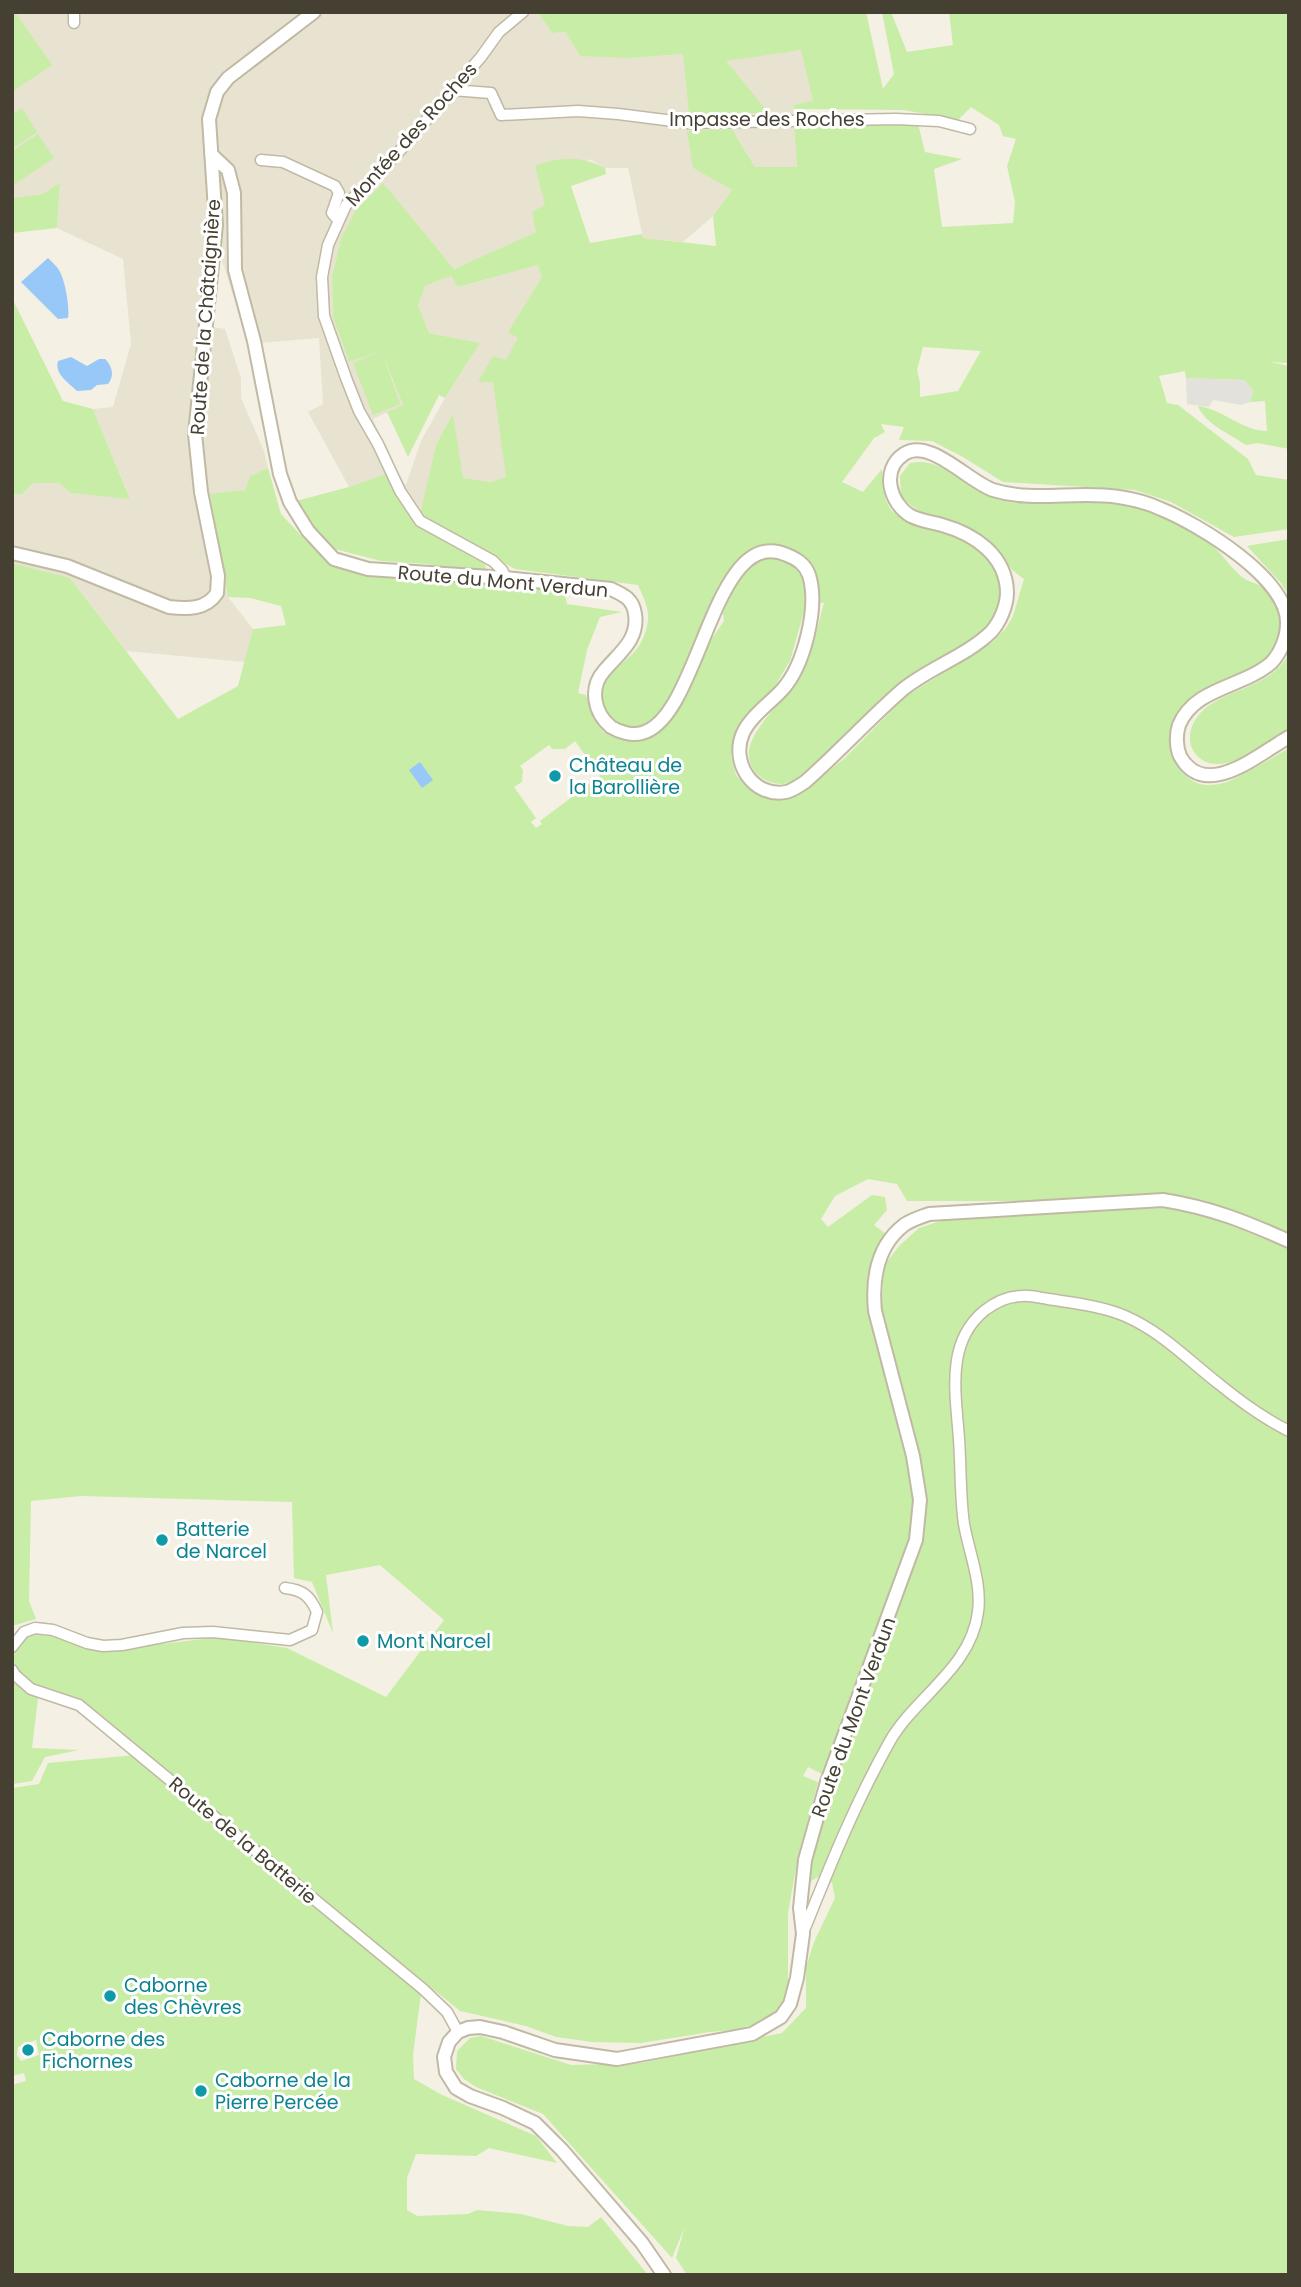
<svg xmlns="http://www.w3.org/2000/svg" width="1301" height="2287" viewBox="0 0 1301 2287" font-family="Poppins,sans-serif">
	<rect width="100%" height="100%" fill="#f4f0e3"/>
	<path fill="#e8e3d0" d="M 12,12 L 538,12 L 552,33 L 566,32 L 630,58 L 683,54 L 768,113 L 725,60 L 802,50 L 813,102 L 793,105 L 797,167 L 755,167 L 736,135 L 693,168 L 732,190 L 713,216 L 683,242 L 643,238 L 628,168 L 605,168 L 589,159 L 545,205 L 536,232 L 454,269 L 383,184 L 341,239 L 332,276 L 333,317 L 349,362 L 380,350 L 403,405 L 373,419 L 396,471 L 406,485 L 421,441 L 445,398 L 480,343 L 429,333 L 418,305 L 425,286 L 451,276 L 459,287 L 538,265 L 543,277 L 509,331 L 519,338 L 507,477 L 491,482 L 462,478 L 453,415 L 418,525 L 386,475 L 349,487 L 308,412 L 323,404 L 319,338 L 248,344 L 221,257 L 213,327 L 225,329 L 241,378 L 241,398 L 264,451 L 268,468 L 250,476 L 245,490 L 210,495 L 228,597 L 253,629 L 245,662 L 126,651 L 70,578 L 12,563 L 12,494 L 22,494 L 33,483 L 59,483 L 72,493 L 130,498 L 93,409 L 113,407 L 131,344 L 123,259 L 57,228 L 60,183 L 43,194 L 12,198 Z"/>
	<path fill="#c7eda6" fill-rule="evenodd" d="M 12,12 L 15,12 L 52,65 L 12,92 Z
		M 538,12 L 866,12 L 883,89 L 894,74 L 882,12 L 891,12 L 907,52 L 953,45 L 949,12 L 1289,12 L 1289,363 L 1270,362 L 1289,366 L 1289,449 L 1258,443 L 1246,445 C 1230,434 1205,424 1198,406 C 1223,409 1242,431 1267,431 L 1265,401 L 1250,402 L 1253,390 L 1244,380 L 1186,378 L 1185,371 L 1159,376 L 1167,403 L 1178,405 L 1248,459 L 1256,475 L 1289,480 L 1289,529 L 1234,537 L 1171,502 L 1135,490 L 1003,482 L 963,457 L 932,441 L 899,440 L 904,427 L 881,424 L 885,432 L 874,438 L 842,482 L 863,492 L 882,469 C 882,481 883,499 891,510 C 898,518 910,521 919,524 C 958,536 980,538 1000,577 C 1025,626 922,664 895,687 C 866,712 840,742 811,769 C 803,775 794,783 783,784 C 764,785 747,770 749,751 C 751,726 794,692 805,666 C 814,646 818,624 824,603 L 807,601 L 790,661 L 775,686 L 735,734 L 731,757 L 736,775 L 748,788 L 765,798 L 788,798 L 808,787 L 845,758 L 905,697 L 994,641 L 1006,628 L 1013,616 L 1024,579 C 1006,568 998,548 981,536 C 953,518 925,521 901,497 L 900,476 L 910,463 C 944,456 968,491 1000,500 C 1028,507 1066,502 1096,502 C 1136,501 1177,519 1209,543 C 1221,552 1230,567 1242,577 C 1248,582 1259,583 1265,589 C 1273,595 1281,612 1281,622 C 1281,680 1200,675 1176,715 C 1163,737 1173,774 1197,783 C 1210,788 1227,783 1238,777 C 1256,768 1272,758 1289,748 L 1289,1233 L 1203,1200 L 1163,1194 L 1064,1201 L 907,1201 L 897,1184 L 868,1179 L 835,1196 L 821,1219 L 828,1227 L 872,1195 L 885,1197 L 887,1210 L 874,1225 L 886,1234 C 867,1268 864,1274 870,1313 L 910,1456 L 917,1500 L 913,1539 L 824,1775 L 808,1767 L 803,1776 L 818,1782 L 798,1857 L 788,1913 L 788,1982 L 782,2002 L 772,2017 L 742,2029 L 710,2032 L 641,2043 L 592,2042 L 556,2037 L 526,2026 L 460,2011 L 80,1703 L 36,1686 L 22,1676 L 12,1659 L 14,1651 L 21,1641 L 33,1634 L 56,1637 L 88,1649 L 108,1651 L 218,1637 L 287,1648 L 386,1697 L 444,1620 L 380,1565 L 326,1575 L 333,1633 L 312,1582 L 294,1578 L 292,1502 L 81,1496 L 31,1501 L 29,1601 L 36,1619 L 12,1626 L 12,563 L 70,578 L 178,719 L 238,686 L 253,629 L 286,625 L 281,606 L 250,598 L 228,597 L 210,494 L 245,490 L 250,476 L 268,468 L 281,514 L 306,541 L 329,559 L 369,573 L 564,591 L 567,604 L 622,612 L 600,617 L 587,650 L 578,693 L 586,695 L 593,718 L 603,732 L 626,741 L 649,738 L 673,717 L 708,644 L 724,621 L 723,613 L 734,589 L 719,584 C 705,615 672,726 635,729 C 627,729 617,725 611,719 C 577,687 624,668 639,646 C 642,641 646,632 647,626 C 651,611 644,599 638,585 L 515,569 L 485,553 L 475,558 L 486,565 L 484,571 L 466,571 L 426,564 L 381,561 L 323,546 L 296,501 L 349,487 L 386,474 L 418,524 L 436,445 L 453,414 L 463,478 L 491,482 L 506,477 L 493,382 L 478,382 L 493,356 L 506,360 L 518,338 L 508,332 L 542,277 L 538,265 L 458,287 L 451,276 L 425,286 L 418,305 L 429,333 L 480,343 L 445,398 L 439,395 L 408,457 L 387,412 L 403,405 L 384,358 L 400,404 L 373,415 L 353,363 L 381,351 L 349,362 L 333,317 L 332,276 L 341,239 L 355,211 L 383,183 L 454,269 L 536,232 L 532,212 L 545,205 L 535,166 C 559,156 582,156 605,168 L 606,174 L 571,186 L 590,243 L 642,234 L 643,238 L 716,246 L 713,216 L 732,190 L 693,168 L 687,131 L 732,129 L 755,167 L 797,167 L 794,125 L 918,124 L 925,152 L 962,159 L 934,169 L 942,227 L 1013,223 L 1015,202 L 1007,166 L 1016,139 L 1003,136 L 999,125 L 971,107 L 958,120 L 904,110 L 794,109 L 793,105 L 813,101 L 801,50 L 726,61 L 769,113 L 689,114 L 683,54 L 630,58 L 580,56 L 566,32 L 552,33 ZM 923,347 L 981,351 L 958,391 L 920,397 L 920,383 L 917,370 ZM 575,741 L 600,776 L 540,821 L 542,824 L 536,828 L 531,822 L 536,818 L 514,787 L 522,782 L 523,770 L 520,766 L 549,745 L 552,749 L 565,749 Z
		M 22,108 L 37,132 L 12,149 L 12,114 Z
		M 38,134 L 54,158 L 12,186 L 12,151 Z
		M 60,183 L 57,228 L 12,233 L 12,198 L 43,194 Z
		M 12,298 L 63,401 L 93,409 L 130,499 L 71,493 L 59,483 L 33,483 L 22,494 L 12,494 Z
		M 1289,539 L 1289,596 L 1281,583 L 1247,546 Z
		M 1289,654 L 1289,729 C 1266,743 1217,784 1194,752 C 1188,744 1189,731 1194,722 C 1211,691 1256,692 1279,667 C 1283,664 1286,658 1289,654 Z
		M 1162,1208 L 1201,1213 L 1289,1249 L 1289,2275 L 687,2275 L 676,2258 L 685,2226 L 672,2258 L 543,2114 L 476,2087 L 464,2079 L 456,2069 L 457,2051 L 470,2038 L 481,2036 L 571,2065 L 642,2063 L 782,2033 L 806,2008 L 806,1967 L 814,1942 L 835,1898 L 832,1883 L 818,1877 L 806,1884 L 833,1780 L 919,1540 L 918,1455 L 882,1310 L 883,1267 L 899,1246 L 919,1228 L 953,1217 Z
		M 12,1674 L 38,1698 L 32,1748 L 79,1750 L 45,1757 L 32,1781 L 12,1784 Z
		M 137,1755 L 421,1993 L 413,2055 L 414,2079 L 440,2094 L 536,2136 L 557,2163 L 489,2148 L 476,2156 L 416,2154 L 407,2178 L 407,2210 L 417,2216 L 468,2214 L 477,2210 L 521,2214 L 568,2226 L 588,2227 L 601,2217 L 648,2275 L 12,2275 L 12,2085 L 26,2081 L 24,2073 L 12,2076 L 12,1788 L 39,1784 L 48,1763 ZM 36,2040 L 39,2055 L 21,2061 L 17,2055 L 18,2047 Z"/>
	<path fill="#e3e1dc" d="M 1186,378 L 1244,380 L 1253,390 L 1250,402 L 1241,405 L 1213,400 L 1209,407 L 1187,404 Z"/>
	<path fill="#97c8f8" d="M 48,258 C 52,262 58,267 60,272 C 65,281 70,308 68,318 L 58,319 L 21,282 Z
		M 71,357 L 87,366 L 99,359 L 105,359 C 112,366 115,375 108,384 L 97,385 L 91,390 L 77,391 C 68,382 54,374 58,361 Z
		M 420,762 L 433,780 L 422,788 L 409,770 Z"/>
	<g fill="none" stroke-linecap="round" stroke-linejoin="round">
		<defs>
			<path id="minor" d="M 74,12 L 74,23
				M 452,90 L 491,93 L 501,115 L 578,111 L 618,114 L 689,123 L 896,119 L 939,121 L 970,129
				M 261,160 L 283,162 L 335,186 L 339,193 L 332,213 L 338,220
				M 506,578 L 502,570 L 493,561 L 420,521 L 400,491 L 378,444 L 359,411 L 346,378 L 324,316 L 322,277 L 328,245 L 346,205 L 397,154 L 481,57 L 499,32 L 523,12
				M 12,1647 L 24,1632 L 35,1628 L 53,1630 L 87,1643 L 103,1646 L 122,1645 L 183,1633 L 213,1632 L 290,1640 L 312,1630 L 317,1612 C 310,1596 303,1590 285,1588
				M 12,1670 L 15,1675 L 31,1689 L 79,1705 L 423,1989 L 447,2012 L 458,2032
				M 803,1933 C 829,1868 855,1803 890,1741 C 916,1696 971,1668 978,1612 C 982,1582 969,1553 964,1524 C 960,1496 961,1467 959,1439 C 956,1395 945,1343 984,1311 C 994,1303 1008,1296 1022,1296 C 1030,1295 1040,1298 1048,1299 C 1073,1303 1102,1306 1125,1316 C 1162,1332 1188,1360 1219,1384 C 1241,1402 1263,1418 1289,1431"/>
			<path id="tertiary" d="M 211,154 L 228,170 L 234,193 L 235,270 L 254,341 L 280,474 L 290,502 L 308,531 L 334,559 L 368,569 L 506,578 L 611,589 C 624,595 633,599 635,614 C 639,640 619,653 604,671 C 589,688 594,713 611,727 C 619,732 632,736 642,733 C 701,718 712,522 787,555 C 797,559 805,564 809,575 C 819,607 804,666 782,690 C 769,704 751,716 743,733 C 730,762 753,798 786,792 C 792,791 800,785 805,782 C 838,753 868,720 901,691 C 928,668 965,657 991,632 C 1000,622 1007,606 1007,592 C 1006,555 974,534 942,525 C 931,522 921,521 911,516 C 890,504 880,470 904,454 C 929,437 969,482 993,490 C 1034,503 1077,490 1119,497 C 1133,499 1148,503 1161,509 C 1198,524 1288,578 1287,623 C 1287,637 1281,653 1271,663 C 1242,688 1195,687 1179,725 C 1176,734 1176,747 1180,756 C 1205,802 1260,753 1289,737
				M 12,553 L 67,566 L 169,607 C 187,609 206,610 217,593 L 218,576 L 201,492 L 195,434 L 216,225 L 209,119 L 217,92 L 228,78 L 314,12
				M 664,2275 L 642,2243 L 562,2150 L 535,2123 L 503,2108 L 470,2096 L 456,2088 L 446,2072 L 444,2057 L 449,2042 L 458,2032 L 468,2028 L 480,2027 L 503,2032 L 555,2050 L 617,2059 L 752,2034 L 781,2017 L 790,2004 L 797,1978 L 803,1934 L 800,1908 L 805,1860 L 827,1782 L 916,1540 L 920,1500 L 913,1456 L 875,1311 C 872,1280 877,1246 904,1225 C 911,1220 921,1217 929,1214 L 1163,1200 C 1212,1208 1244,1221 1289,1241"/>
		</defs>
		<use href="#minor" stroke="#c0b9a4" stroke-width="13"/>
		<use href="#tertiary" stroke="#c0b9a4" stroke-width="16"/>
		<use href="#minor" stroke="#fff" stroke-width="10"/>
		<use href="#tertiary" stroke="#fff" stroke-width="12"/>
	</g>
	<g fill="#0f9aa8" stroke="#fff" stroke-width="2.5">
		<circle cx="555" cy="776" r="7"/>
		<circle cx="162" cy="1540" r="7"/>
		<circle cx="363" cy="1641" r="7"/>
		<circle cx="110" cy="1996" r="7"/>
		<circle cx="28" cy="2050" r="7"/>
		<circle cx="201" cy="2091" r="7"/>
	</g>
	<g text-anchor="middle" stroke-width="6" stroke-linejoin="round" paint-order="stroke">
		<g font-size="19" fill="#464032" stroke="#fff">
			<text x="767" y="126">Impasse des Roches</text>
			<text transform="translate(411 134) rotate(-48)" y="7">Montée des Roches</text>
			<text transform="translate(205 317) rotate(-86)" y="7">Route de la Châtaignière</text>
			<text transform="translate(503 581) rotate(5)" y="7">Route du Mont Verdun</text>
			<text transform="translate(853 1717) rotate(-70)" y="7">Route du Mont Verdun</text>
			<text transform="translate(243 1840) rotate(40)" y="7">Route de la Batterie</text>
		</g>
		<g font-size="19" fill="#0d838f" stroke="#fff" text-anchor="start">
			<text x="569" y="772">Château de<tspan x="569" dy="22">la Barollière</tspan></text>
			<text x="176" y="1536">Batterie<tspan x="176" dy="22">de Narcel</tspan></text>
			<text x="377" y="1648">Mont Narcel</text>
			<text x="124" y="1992">Caborne<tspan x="124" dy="22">des Chèvres</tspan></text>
			<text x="42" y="2046">Caborne des<tspan x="42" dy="22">Fichornes</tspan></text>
			<text x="215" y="2087">Caborne de la<tspan x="215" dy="22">Pierre Percée</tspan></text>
		</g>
	</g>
	<rect width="1301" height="2287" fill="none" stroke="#464032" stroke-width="28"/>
</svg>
